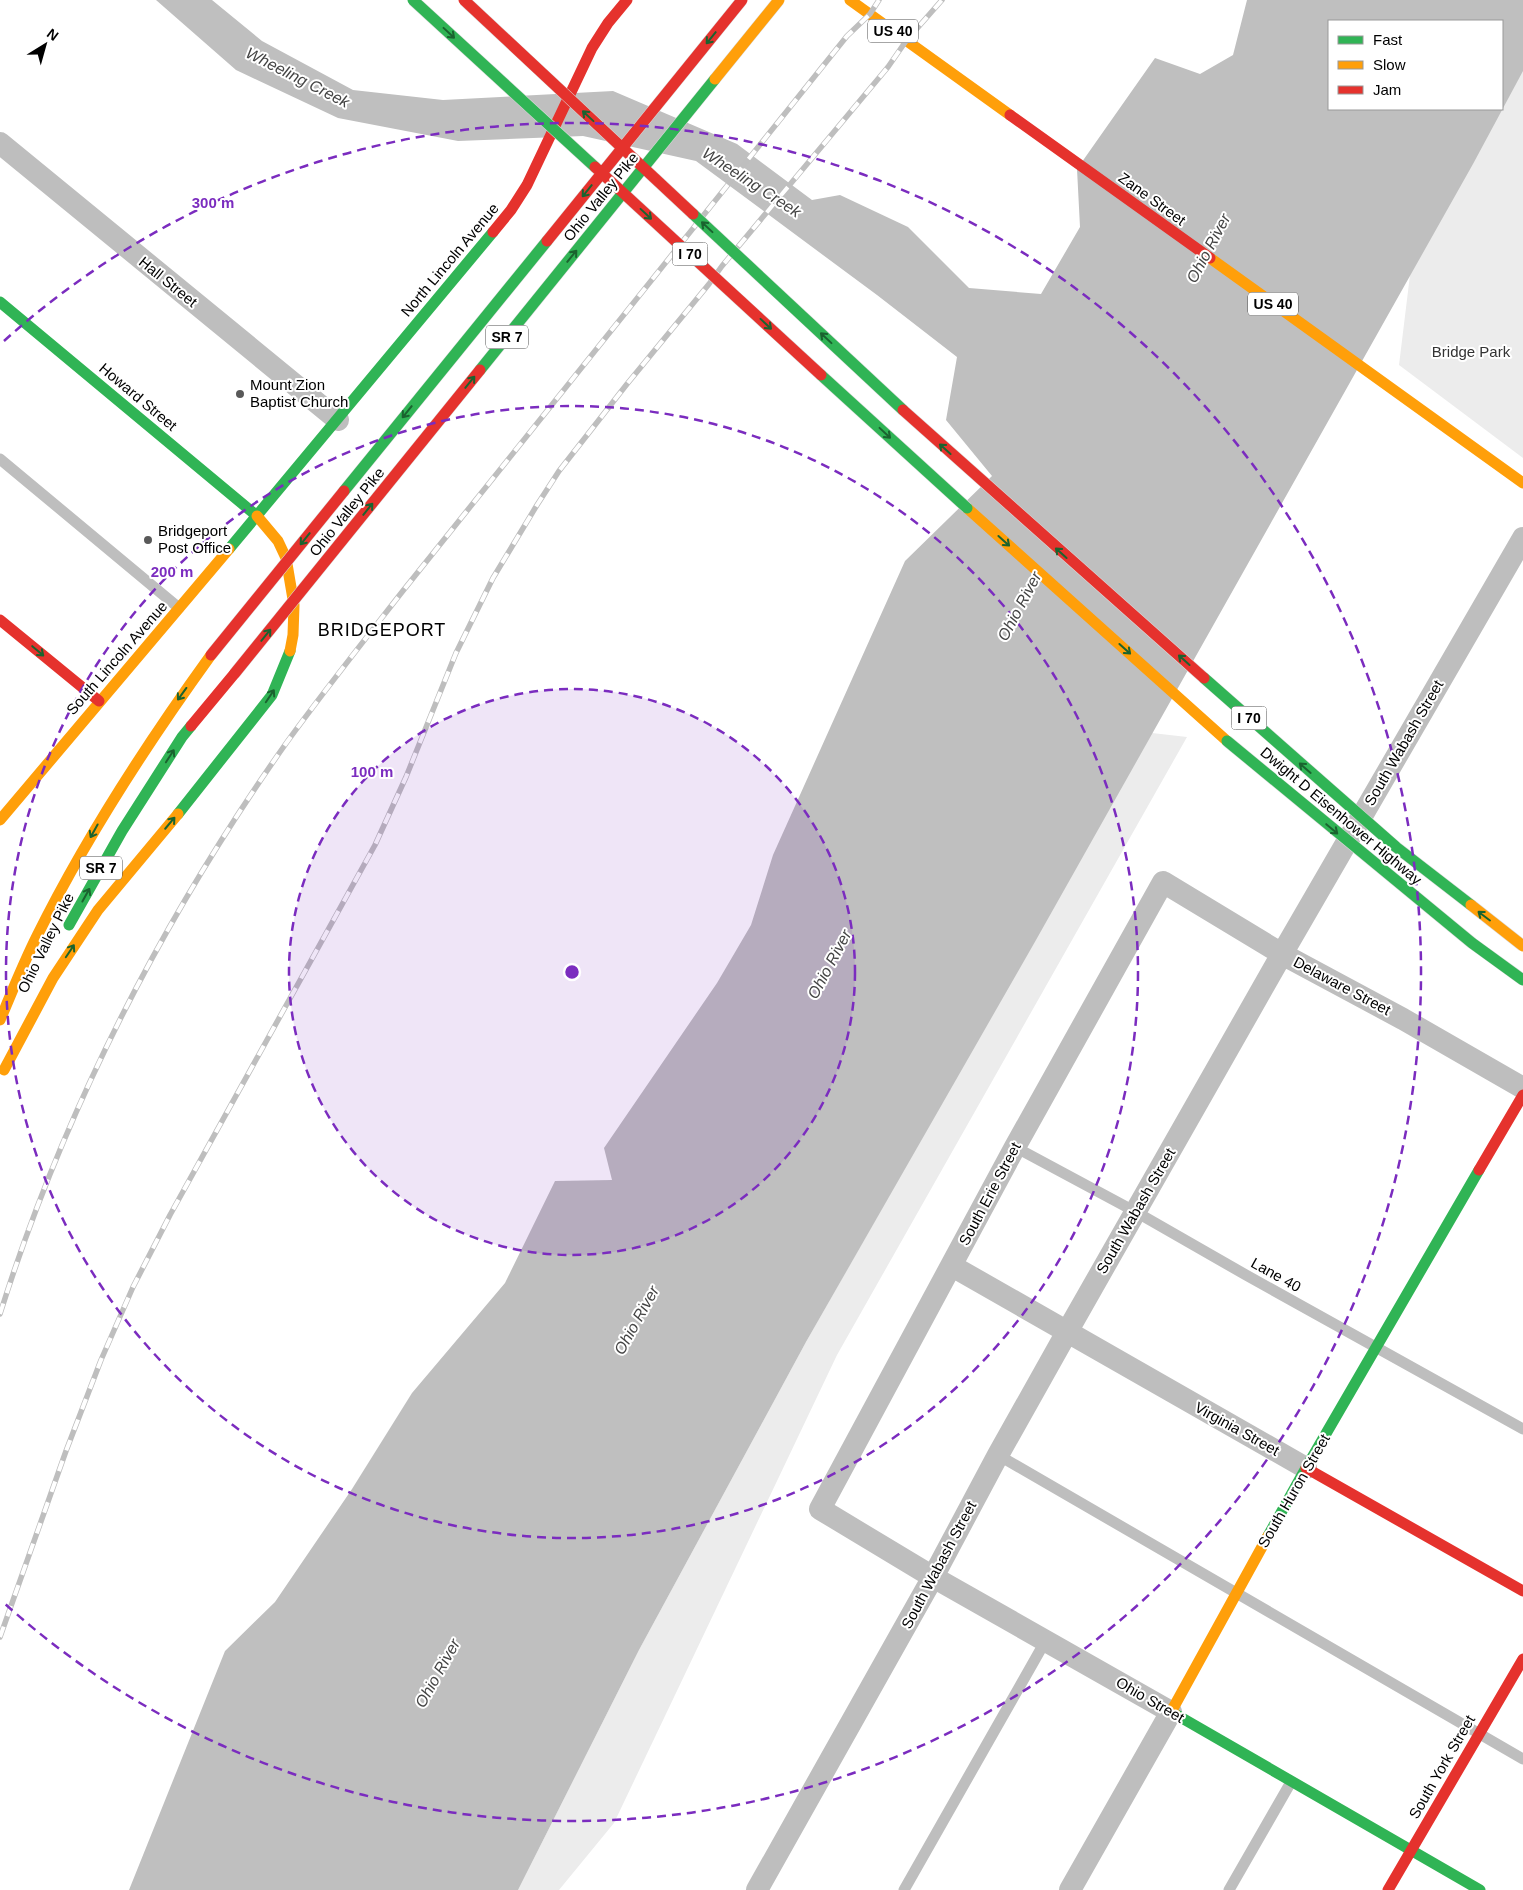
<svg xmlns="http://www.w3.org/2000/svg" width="1523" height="1890" viewBox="0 0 1523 1890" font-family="Arial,sans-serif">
	<rect width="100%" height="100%" fill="#fff"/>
	<path fill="#ececec" d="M 1523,68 L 1523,458 L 1399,365 L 1410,275 Z
		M 1152,733 L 1187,737 L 837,1355 L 614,1823 L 559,1890 L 518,1890 L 639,1650 L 806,1342 Z"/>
	<path fill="#bfbfbf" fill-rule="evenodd" d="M 156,0 L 212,0 L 262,41 L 353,90 L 443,100 L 613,91 L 737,144 L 812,200 L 840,195 L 908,227 L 969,288 L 1041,294 L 1080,227 L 1077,169 L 1155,58 L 1200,74 L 1233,55 L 1247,0 L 1523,0 L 1523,71 L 1473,164 L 1036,940 L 806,1342 L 639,1650 L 518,1890 L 129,1890 L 225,1651 L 275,1602 L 352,1489 L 412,1393 L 505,1283 L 555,1181 L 612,1180 L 604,1148 L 717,983 L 751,925 L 773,855 L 905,561 L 992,476 L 946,420 L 957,357 L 877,295 L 696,161 L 583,136 L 458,141 L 338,118 L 236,70 ZM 1329,21 L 1502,21 L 1502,109 L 1329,109 Z"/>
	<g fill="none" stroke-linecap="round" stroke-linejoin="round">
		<path stroke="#bebebe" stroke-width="11" d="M 0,459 L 179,608
			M 1015,1147 L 1136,1212 L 1246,1275 L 1523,1429
			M 998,1455 L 1523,1759
			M 904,1890 L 1046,1640
			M 1229,1890 L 1291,1782"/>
		<path stroke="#bebebe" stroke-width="22" d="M 0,143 L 338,420
			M 952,1266 L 1306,1468
			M 757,1890 L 933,1577 L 998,1455 L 1067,1332 L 1282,954 L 1523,538
			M 1070,1890 L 1171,1712 L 933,1577 L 820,1509 L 1015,1147 L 1163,882 L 1282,954 L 1403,1019 L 1523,1088"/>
		<path stroke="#30b455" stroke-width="11" d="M 0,302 L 257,516
			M 229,549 L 493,232
			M 178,814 L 272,695 L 290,651
			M 69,925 L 122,831 L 182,737 L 191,726
			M 1268,1536 L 1306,1468 L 1479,1170
			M 1175,1714 L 1480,1890"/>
		<path stroke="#ff9f0a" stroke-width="11" d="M 850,0 L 1010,115
			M 1210,258 L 1523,483
			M 967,508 L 1227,741
			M 257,516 L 278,541 L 286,558 L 294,605 L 293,635 L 290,651
			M 0,820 L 229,549
			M 0,1020 C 12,992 23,964 37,936 C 86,837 146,745 211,655
			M 4,1070 L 53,978 L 98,910 L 178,814
			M 1175,1714 L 1171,1712 L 1268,1536"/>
		<path stroke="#e5322d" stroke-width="11" d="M 1010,115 L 1210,258
			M 493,232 L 511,210 L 527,185 L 592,48 L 608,23 L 627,0
			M 0,620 L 99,701
			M 191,726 L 235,673
			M 1479,1170 L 1523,1095
			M 1306,1468 L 1523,1591
			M 1388,1890 L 1523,1659"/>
		<defs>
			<path id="rail" d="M 0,1314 C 64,1110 164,916 287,742 C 324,691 363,642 402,592 L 847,36 L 870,14 L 879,0
				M 0,1637 L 66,1451 L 101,1360 L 133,1287 L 170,1215 L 375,845 L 406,777 L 456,653 L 493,578 L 537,505 L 559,471 L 627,384 L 709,284 L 722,266 L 888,67 L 906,41 L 942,0"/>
		</defs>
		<use href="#rail" stroke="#bebebe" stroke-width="5.5"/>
		<use href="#rail" stroke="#fff" stroke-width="4" stroke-dasharray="11" stroke-linecap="butt"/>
		<defs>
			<path id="fast-bridge" d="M 413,0 L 595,167
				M 693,214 L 903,410
				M 480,370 L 715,79
				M 821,375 L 967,508
				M 344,491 L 547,241
				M 1204,678 L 1396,847 L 1471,905
				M 1227,741 L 1472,943 L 1523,980"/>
			<path id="slow-bridge" d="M 715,79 L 779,0
				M 1471,905 L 1523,946"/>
			<path id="jam-bridge" d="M 464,0 L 693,214
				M 595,167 L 821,375
				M 547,241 L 742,0
				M 903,410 L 1204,678
				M 211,655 L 344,491
				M 235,673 L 480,370"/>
		</defs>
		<use href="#fast-bridge" stroke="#dbdbdb" stroke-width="12" stroke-linecap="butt"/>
		<use href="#slow-bridge" stroke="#dbdbdb" stroke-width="12" stroke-linecap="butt"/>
		<use href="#jam-bridge" stroke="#dbdbdb" stroke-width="12" stroke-linecap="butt"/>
		<use href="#fast-bridge" stroke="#30b455" stroke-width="11"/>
		<use href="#slow-bridge" stroke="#ff9f0a" stroke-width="11"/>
		<use href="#jam-bridge" stroke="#e5322d" stroke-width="11"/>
	</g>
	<defs><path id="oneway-shaft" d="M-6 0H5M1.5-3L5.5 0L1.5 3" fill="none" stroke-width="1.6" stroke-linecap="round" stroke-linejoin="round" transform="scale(1.25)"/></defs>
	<g stroke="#1a632f">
		<use href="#oneway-shaft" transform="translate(449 33) rotate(43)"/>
		<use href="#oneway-shaft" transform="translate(711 38) rotate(129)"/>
		<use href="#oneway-shaft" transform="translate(588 116) rotate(-137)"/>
		<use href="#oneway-shaft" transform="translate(587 191) rotate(129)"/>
		<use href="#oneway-shaft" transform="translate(646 214) rotate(43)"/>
		<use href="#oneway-shaft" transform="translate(707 227) rotate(-137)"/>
		<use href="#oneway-shaft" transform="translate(572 256) rotate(-51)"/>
		<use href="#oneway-shaft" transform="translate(766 324) rotate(43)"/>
		<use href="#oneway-shaft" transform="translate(826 338) rotate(-137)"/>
		<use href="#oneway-shaft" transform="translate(470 382) rotate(-51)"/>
		<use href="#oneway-shaft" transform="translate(407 412) rotate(129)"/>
		<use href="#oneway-shaft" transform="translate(885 433) rotate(43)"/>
		<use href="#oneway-shaft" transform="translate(945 449) rotate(-138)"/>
		<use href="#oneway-shaft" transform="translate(368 509) rotate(-51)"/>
		<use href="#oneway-shaft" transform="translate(305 539) rotate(129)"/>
		<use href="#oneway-shaft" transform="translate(1004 541) rotate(42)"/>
		<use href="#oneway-shaft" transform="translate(1061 553) rotate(-138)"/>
		<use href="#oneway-shaft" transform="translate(266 635) rotate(-51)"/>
		<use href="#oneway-shaft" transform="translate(1125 649) rotate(42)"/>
		<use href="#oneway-shaft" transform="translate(38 651) rotate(40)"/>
		<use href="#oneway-shaft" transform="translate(1184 660) rotate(-138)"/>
		<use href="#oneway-shaft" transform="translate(182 694) rotate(126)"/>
		<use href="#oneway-shaft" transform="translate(270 696) rotate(-56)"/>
		<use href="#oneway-shaft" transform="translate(170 756) rotate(-57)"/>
		<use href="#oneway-shaft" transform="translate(1305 768) rotate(-139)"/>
		<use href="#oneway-shaft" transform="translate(170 823) rotate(-50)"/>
		<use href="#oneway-shaft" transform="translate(1332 829) rotate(40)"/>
		<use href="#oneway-shaft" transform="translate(94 831) rotate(119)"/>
		<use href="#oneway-shaft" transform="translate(86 895) rotate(-61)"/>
		<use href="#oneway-shaft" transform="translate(1484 916) rotate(-143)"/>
		<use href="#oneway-shaft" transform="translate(70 951) rotate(-56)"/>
	</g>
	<circle cx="572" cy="972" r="283" fill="#7b2cbf" fill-opacity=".12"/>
	<g fill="none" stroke="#7b2cbf" stroke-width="2.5" stroke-dasharray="9 6">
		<circle cx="572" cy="972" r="283"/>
		<circle cx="572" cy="972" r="566"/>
		<path d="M4 341A849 849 0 1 1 4 1603"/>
	</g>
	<g fill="#595959" stroke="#fff" stroke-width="2">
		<circle cx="240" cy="394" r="5"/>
		<circle cx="148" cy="540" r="5"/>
	</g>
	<g text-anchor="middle" stroke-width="4" stroke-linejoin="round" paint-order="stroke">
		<g fill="#fff" stroke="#4c4c4c" stroke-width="1">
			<rect x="868" y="19.5" width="50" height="23" rx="4"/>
			<rect x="672.5" y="242.5" width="35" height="23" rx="4"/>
			<rect x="1248" y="292.5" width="50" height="23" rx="4"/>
			<rect x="486" y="325.5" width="42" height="23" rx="4"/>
			<rect x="1231.5" y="706.5" width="35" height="23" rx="4"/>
			<rect x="80" y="856.5" width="42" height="23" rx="4"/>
		</g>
		<g font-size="14" font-weight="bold" fill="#000">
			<text x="893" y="36">US 40</text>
			<text x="690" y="259">I 70</text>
			<text x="1273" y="309">US 40</text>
			<text x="507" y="342">SR 7</text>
			<text x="1249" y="723">I 70</text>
			<text x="101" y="873">SR 7</text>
		</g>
		<g font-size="15" fill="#000" stroke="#fff">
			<text transform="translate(601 197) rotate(-51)" y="5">Ohio Valley Pike</text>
			<text transform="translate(1152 199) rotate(36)" y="5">Zane Street</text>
			<text transform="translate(450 260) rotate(-50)" y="5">North Lincoln Avenue</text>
			<text transform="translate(168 282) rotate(39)" y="5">Hall Street</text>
			<text transform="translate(138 397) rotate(40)" y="5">Howard Street</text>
			<text transform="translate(347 512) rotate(-51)" y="5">Ohio Valley Pike</text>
			<text transform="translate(117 658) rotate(-49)" y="5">South Lincoln Avenue</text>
			<text transform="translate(1404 743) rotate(-60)" y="5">South Wabash Street</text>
			<text transform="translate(1341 816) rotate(40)" y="5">Dwight D Eisenhower Highway</text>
			<text transform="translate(46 943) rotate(-64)" y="5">Ohio Valley Pike</text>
			<text transform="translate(1342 986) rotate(28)" y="5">Delaware Street</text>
			<text transform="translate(990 1194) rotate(-62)" y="5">South Erie Street</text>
			<text transform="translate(1136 1211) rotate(-60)" y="5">South Wabash Street</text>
			<text transform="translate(1276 1275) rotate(29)" y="5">Lane 40</text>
			<text transform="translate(1237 1429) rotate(29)" y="5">Virginia Street</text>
			<text transform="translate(1294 1491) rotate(-60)" y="5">South Huron Street</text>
			<text transform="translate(939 1565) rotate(-62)" y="5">South Wabash Street</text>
			<text transform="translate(1150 1700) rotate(30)" y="5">Ohio Street</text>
			<text transform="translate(1442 1767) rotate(-60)" y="5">South York Street</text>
		</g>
		<g font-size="15" fill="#333" stroke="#fff">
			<text x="1471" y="357">Bridge Park</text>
		</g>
		<g font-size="15" fill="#000" stroke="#fff" text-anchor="start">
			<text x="250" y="390">Mount Zion<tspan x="250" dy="17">Baptist Church</tspan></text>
			<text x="158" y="536">Bridgeport<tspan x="158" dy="17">Post Office</tspan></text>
		</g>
		<g font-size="16" font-style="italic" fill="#444" stroke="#fff">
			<text transform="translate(298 77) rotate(27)" y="6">Wheeling Creek</text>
			<text transform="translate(752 182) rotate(33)" y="6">Wheeling Creek</text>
			<text transform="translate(1208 248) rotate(-62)" y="6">Ohio River</text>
			<text transform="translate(1019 606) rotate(-62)" y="6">Ohio River</text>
			<text transform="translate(829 964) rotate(-62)" y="6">Ohio River</text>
			<text transform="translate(636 1320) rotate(-61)" y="6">Ohio River</text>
			<text transform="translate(437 1673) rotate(-61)" y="6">Ohio River</text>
		</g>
		<g font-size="18" letter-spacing="1" fill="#000" stroke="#fff">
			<text x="382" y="636">BRIDGEPORT</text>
		</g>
	</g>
	<circle cx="572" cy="972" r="8" fill="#7b2cbf" stroke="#fff" stroke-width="2.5"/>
	<g font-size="15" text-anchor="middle" font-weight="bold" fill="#7b2cbf" stroke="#fff" stroke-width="4" stroke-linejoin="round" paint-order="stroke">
		<text x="213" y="208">300 m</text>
		<text x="172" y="577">200 m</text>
		<text x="372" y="777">100 m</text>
	</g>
	<rect x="1328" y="20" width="175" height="90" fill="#ffffff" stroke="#999999"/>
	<rect x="1338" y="36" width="25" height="8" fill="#30b455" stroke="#999999"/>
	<text x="1373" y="45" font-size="15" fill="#000000">Fast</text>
	<rect x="1338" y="61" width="25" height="8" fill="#ff9f0a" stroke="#999999"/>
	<text x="1373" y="70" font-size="15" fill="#000000">Slow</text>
	<rect x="1338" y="86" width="25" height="8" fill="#e5322d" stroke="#999999"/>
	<text x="1373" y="95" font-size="15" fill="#000000">Jam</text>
	<g transform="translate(45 45) rotate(37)" stroke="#ffffff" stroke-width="4" paint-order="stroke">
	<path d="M0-4L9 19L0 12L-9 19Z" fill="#000000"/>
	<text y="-8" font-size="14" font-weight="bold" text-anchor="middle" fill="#000000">N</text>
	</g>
</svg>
